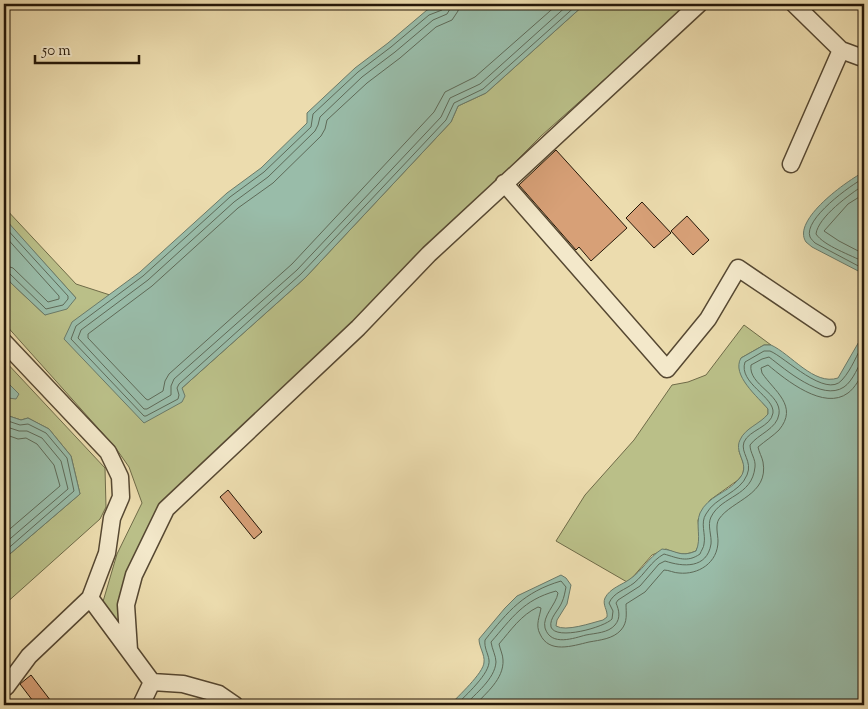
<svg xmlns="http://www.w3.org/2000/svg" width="868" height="709" viewBox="0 0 868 709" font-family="'Sorts Mill Goudy',serif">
	<rect width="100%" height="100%" fill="#ecdcae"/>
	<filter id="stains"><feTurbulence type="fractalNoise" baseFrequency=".004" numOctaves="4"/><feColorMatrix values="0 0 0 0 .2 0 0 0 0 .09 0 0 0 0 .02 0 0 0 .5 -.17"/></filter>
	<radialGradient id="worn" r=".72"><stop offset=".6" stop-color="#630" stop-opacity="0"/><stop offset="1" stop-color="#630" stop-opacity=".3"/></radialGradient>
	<path fill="#babf88" stroke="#6f6b48" d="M 585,4 L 689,4 L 541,136 L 381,297 L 170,496 L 138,556 L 118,612 L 124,634 L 102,605 L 117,554 L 142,503 L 129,467 L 115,447 L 4,323 L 4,274 L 11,283 L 45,315 L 76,298 L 6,221 L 4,221 L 4,207 L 76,284 L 110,295 L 93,308 L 182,388 L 305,278 L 451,122 L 458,106 L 486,93 Z
		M 744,325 L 771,345 L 764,345 L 741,358 L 746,383 L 768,409 L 768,414 L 739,451 L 744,465 L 743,474 L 738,480 L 710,500 L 698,520 L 700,542 L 696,551 C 684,556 678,554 666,549 L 652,555 L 632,578 L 627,582 L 556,541 L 585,495 L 634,440 L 672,385 L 688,382 L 706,375 Z
		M 4,360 L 105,468 L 106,507 L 100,519 L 4,605 L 4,559 L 80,494 L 71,456 L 49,429 L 28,418 L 21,420 L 9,416 L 6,408 L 8,398 L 18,394 L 4,379 Z"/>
	<path fill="#99bca9" stroke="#6a7a69" d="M 446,4 L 585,4 L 486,93 L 458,106 L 451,122 L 305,278 L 182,388 L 185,396 L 182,402 L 144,423 L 64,339 L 72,322 L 140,272 L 227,193 L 261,168 L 307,123 L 307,113 L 355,68 L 388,43 L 427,10 Z
		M 864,172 L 864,274 L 812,247 C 810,245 808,244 806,242 C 791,220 848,180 864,172 Z
		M 6,220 L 76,298 L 67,309 L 45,315 L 11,283 L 4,274 L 4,221 Z
		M 864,333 L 864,705 L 450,705 C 457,697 484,673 484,662 C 485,655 479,647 479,639 L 505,608 L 517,596 L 561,575 L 566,578 L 571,585 L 567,604 L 557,620 L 556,626 C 566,632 591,623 603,620 L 607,617 C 608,610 602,605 605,598 C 610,588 622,585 630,579 C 642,571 648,558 662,549 C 676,550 680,558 696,551 C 702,538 695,525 700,513 C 708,496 727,493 738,480 C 753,465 733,454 740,440 C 745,428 760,424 768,414 L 768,409 C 758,397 731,375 741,358 L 764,345 L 771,345 C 791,354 814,386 838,378 Z
		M 4,379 L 19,394 L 16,399 L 8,398 L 6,408 L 9,416 L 21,420 L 28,418 L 49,429 L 71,456 L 80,494 L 4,559 Z"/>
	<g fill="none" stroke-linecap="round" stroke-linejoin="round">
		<path stroke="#5e6a58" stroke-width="1" d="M 445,4 L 442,10 L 429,15 L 391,47 L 358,72 L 313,114 L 311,127 L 264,172 L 230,197 L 143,276 L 76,326 L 71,339 L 144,416 L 146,416 L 178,399 L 179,395 L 177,388 L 179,384 L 301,274 L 446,120 L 454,103 L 483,89 L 578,4
			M 451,4 L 450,9 L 447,14 L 433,20 L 395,52 L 362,77 L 320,117 L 318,125 L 315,131 L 268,177 L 234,202 L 148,280 L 81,330 L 78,338 L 144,409 L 147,409 L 171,395 L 171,386 L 174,379 L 297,270 L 441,117 L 450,98 L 480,84 L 569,4
			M 459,4 L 458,11 L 452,20 L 436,27 L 400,58 L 367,83 L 327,120 L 325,129 L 321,136 L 273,183 L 238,208 L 152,286 L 88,334 L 88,338 L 146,399 L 148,400 L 163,391 L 165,381 L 169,374 L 292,264 L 434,112 L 445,92 L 475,77 L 558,4
			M 864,178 C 851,185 803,219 810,237 C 811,239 814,242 815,243 L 864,269
			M 864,185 C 850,194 818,217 816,234 C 824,246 851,255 864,262
			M 864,194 L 848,204 L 824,231 L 839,241 L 864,254
			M 4,226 L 68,296 L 68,299 L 63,305 L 46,309 L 9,273 L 4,271
			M 4,235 L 59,296 L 59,299 L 48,302 L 13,268 L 4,265
			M 4,416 L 8,421 L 20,425 L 28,424 L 46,433 L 67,458 L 74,491 L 4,552
			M 4,426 L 19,431 L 27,431 L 42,438 L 61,461 L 68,489 L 4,544
			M 4,434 L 18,439 L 26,438 L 37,444 L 54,465 L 60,486 L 4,534
			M 456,705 C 465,696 491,673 489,660 C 488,653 484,648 485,640 C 508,611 524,592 561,581 L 566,587 C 565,592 564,598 562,602 C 559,610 549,618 551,627 C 556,641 605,627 612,619 L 613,611 L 609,603 C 614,592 625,590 634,583 C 645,574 651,561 664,554 C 678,558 687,563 700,554 C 701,551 704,547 704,544 C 706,534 700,523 706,514 C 715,497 740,493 747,475 C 753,461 740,453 744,442 C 749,430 771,427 773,413 C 775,397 738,383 745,362 L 764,351 L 770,351 C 785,357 826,399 842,380 C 852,369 857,354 864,342
			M 465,705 C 475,694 495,679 496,662 C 496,656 492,649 491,642 C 512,618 523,600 556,591 L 558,593 C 556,605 542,616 545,628 C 551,647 574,638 586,635 C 596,633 608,633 615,625 C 621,618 619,610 616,603 L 618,600 L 640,586 L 659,564 L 665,561 C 683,567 707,569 711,544 C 712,536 707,525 711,517 C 722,495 752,497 755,467 C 756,459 750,453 750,445 C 758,434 777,429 779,414 C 782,394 748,385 751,365 L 762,359 L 769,357 C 785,369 822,402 844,387 C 853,381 859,365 864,355
			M 475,705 C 486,693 504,679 503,660 C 503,655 500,649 499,644 C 511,630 521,615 538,607 L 541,608 C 540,616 535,625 540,634 C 549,654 572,646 589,642 C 600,640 613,639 621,630 C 628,622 626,613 626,604 L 645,592 L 664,570 C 669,570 674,573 679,573 C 698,575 718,563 718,541 C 718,535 715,525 719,519 C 732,500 769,495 763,462 C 762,457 759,452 758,447 C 765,441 773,436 779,430 C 799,406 774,391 762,373 L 761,368 L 768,365 C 786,380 824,411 848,393 C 855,388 860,378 864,371"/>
	</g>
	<path fill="#d7a077" stroke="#241708" d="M 556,150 L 627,228 L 591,261 L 579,247 L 576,250 L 519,185 Z
		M 642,202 L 671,233 L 654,248 L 626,218 Z
		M 687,216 L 709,240 L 693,255 L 671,231 Z
		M 228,490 L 262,532 L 254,539 L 220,497 Z
		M 31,675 L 54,705 L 36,705 L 20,684 Z"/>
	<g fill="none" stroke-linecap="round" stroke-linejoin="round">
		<defs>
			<path id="minor" d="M 841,50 L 860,57 L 864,53
				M 791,164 L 841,50 L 794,4
				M 504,183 L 667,369 L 708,319 L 738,268 L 827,328
				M 4,342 L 108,452 L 120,477 L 121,497 L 112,518 L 107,553 L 90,598 L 29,656 L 6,687
				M 90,598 L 152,682
				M 129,650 L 126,605 L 134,575 L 166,509 L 358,328 L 429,254 L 699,4
				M 152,682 L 183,684 L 219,694 L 235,705
				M 141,705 L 152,682"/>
		</defs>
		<use href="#minor" stroke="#564832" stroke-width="19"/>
		<use href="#minor" stroke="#f3e8ca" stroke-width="16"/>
	</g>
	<rect width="868" height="709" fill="none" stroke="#ecdcae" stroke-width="20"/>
	<rect x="5" y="5" width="858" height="699" fill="none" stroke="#241708" stroke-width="2.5"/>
	<rect x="10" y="10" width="848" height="689" fill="none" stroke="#241708"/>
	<path d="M35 55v8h104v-8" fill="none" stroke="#241708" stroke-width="2.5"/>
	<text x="42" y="55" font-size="15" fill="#241708" stroke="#f3e8ca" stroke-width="4" paint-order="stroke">50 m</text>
	<rect width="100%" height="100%" filter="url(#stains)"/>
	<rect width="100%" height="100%" fill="url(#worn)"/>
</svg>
